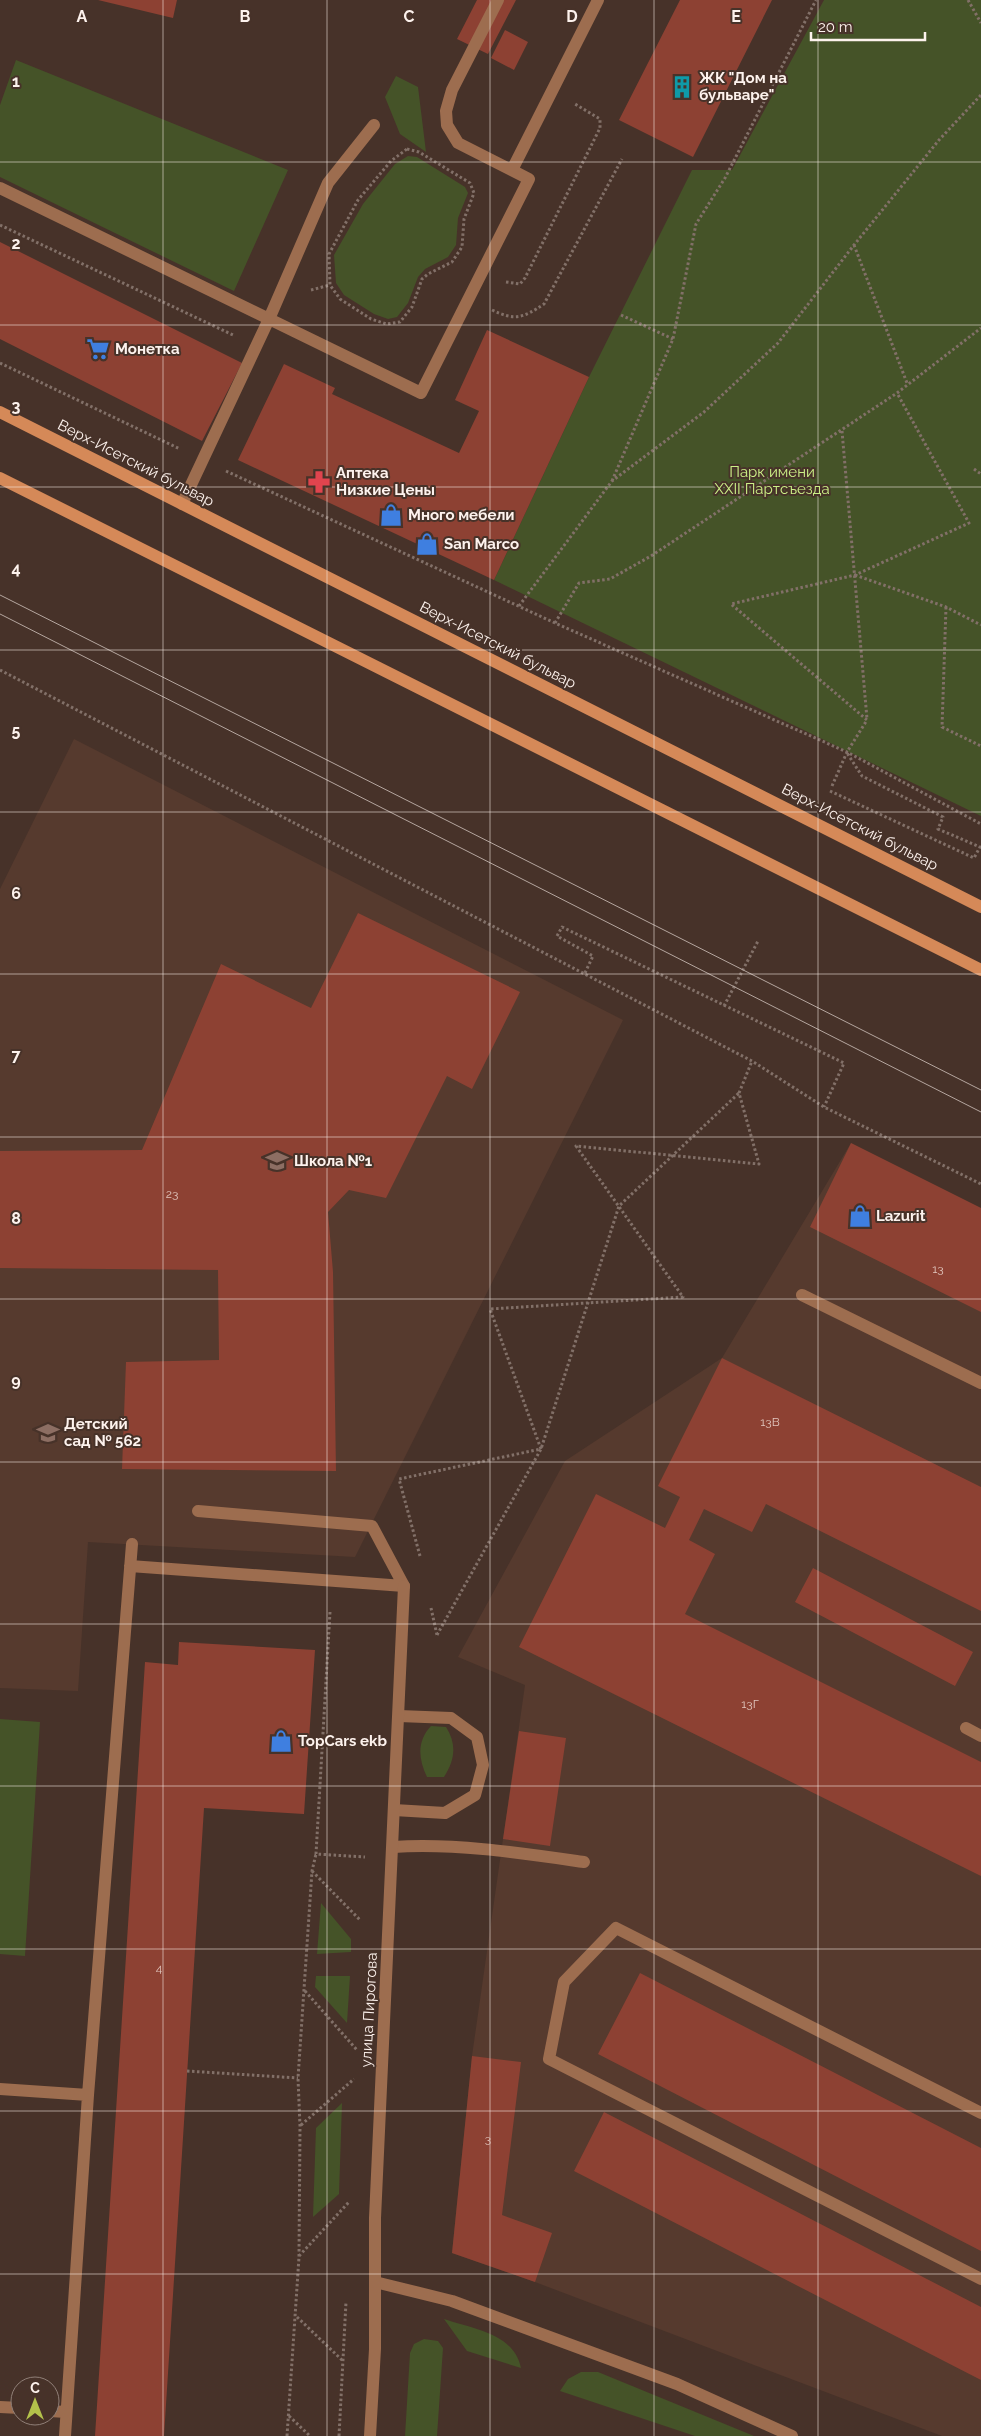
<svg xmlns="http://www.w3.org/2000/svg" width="981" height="2436" viewBox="0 0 981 2436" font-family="Raleway,sans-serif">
	<rect width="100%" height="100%" fill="#473229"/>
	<path fill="#563a2e" d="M 74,739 L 623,1020 L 355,1557 L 88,1542 L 78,1691 L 0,1688 L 0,889 Z
		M 851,1143 L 981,1208 L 981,2436 L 942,2436 L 535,2282 L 452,2253 L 472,2056 L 525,1685 L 458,1657 L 565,1461 L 722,1358 Z"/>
	<path fill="#455328" d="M 824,0 L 981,0 L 981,816 L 494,580 L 589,377 L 692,170 L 732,170 Z
		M 16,60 L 288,170 L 234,291 L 0,177 L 0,105 Z
		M 396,76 L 418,87 L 426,152 L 400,134 L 385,97 Z
		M 408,156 L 417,157 L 465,187 L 468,193 L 458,218 L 456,245 L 448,257 L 425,269 L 418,277 L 408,303 L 397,317 L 388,319 L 374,314 L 344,295 L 336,283 L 334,255 L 363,204 L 395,164 Z
		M 0,1719 L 40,1722 L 25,1956 L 0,1954 Z
		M 431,1726 L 446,1727 C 457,1744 455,1760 444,1777 L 427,1777 C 418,1758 417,1741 431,1726 Z
		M 321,1903 L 351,1939 L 351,1952 L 317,1954 Z
		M 316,1976 L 350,1976 L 347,2023 L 315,1987 Z
		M 342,2103 L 339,2194 L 313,2217 L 316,2128 Z
		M 444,2319 C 473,2329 514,2333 521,2368 L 467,2351 Z
		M 424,2339 L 438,2341 L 443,2348 L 437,2436 L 405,2436 L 410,2353 L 414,2344 Z
		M 581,2372 L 598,2372 L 754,2436 L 695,2436 L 560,2391 L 568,2379 Z"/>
	<path fill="#8d4133" d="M 98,0 L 177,0 L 173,18 Z
		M 477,0 L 516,0 L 488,54 L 457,39 Z
		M 680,0 L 772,0 L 693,157 L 619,120 Z
		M 505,30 L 528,42 L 514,70 L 491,58 Z
		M 0,242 L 242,363 L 202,441 L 0,339 Z
		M 487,330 L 589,377 L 494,580 L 238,460 L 284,364 L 335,388 L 332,394 L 459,453 L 479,411 L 455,400 Z
		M 358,913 L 520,992 L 472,1089 L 447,1076 L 386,1198 L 349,1190 L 328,1212 L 333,1272 L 336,1471 L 122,1469 L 126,1362 L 219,1360 L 218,1270 L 0,1268 L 0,1151 L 142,1150 L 221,964 L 311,1008 Z
		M 851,1143 L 981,1208 L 981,1312 L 810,1227 Z
		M 722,1358 L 981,1487 L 981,1611 L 766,1504 L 752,1532 L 704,1509 L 689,1540 L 715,1554 L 685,1614 L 981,1762 L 981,1876 L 519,1647 L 596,1494 L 665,1528 L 680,1497 L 658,1486 Z
		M 813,1568 L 973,1652 L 955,1686 L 795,1602 Z
		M 179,1642 L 315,1650 L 304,1814 L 204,1808 L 164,2436 L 95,2436 L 145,1662 L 178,1665 Z
		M 519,1731 L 566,1738 L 550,1846 L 503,1839 Z
		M 640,1973 L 981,2148 L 981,2251 L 598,2054 Z
		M 472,2056 L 521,2062 L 502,2215 L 552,2233 L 535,2282 L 452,2253 Z
		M 604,2112 L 981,2307 L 981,2380 L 574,2171 Z"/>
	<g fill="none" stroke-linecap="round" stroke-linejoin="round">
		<path stroke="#827068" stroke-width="3" stroke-dasharray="2.5 2.5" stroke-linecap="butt" d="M 968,0 L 981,23
			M 407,149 L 419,152 L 470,183 L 474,193 L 464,219 L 462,247 L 452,262 L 428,274 L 422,279 L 412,307 L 400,322 L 387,324 L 371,319 L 340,299 L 330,285 L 329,254 L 358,200 L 391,161 Z
			M 0,225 L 233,335
			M 854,245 L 907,383
			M 506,282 L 520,284 L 525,278 L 600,128 L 600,119 L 575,104
			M 311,290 L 330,285
			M 492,310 C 515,321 523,318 544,304 L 622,159
			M 621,315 L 673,339
			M 0,363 L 180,449
			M 842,431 L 867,719
			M 974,469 L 981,474
			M 226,471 L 555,623 L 847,752 L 981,824
			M 612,481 L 673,339 L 696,224 L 725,178 L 816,0
			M 855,575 L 946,607 L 981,625
			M 519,606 L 612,481 L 704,412 L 778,343 L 854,245 L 939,140 L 981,95
			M 946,607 L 942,727 L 981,746
			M 555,623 L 579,583 L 610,579 L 651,556 L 897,393 L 981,328
			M 0,670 L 752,1061 L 824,1107 L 981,1184
			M 832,786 L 847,752 L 867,720 L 731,604 L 855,575 L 969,523 L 897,393
			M 830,791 L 974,858 L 980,847 L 938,829 L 943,817 L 862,776 L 847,753
			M 585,973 L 593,956 L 557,936 L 562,927 L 844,1063 L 824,1107
			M 724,1006 L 758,941
			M 420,1556 L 399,1479 L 541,1449 L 490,1309 L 683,1297 L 576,1146 L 759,1164 L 739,1093 L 752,1061
			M 431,1608 L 437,1635
			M 330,1612 L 316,1854 L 365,1857
			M 437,1635 L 541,1449 L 619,1206 L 739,1093
			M 312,1871 L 361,1921
			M 305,1991 L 357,2050
			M 187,2071 L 298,2078
			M 301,2125 L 354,2079
			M 299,2256 L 349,2202
			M 297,2317 L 343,2361
			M 289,2416 L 310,2436
			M 287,2436 L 299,2257 L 300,2126 L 298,2078 L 312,1871 L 316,1854
			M 339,2436 L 346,2302"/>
		<path stroke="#9d6d4f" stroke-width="12" d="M 512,170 L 598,0
			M 0,188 L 421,393 L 529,179 L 458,143 L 447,125 L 446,111 L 452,90 L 498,0
			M 182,504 L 269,319 L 328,183 L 374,125
			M 802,1295 L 981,1383
			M 198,1511 L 372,1526 L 404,1586
			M 130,1566 L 404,1586
			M 966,1728 L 981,1736
			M 394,1810 L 445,1813 L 475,1795 L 483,1765 L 477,1737 L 451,1718 L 399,1716
			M 393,1847 C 457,1843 521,1853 584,1862
			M 0,2089 L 88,2095
			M 981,2113 L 616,1928 L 564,1982 L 549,2059 L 981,2279
			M 375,2282 L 452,2301 L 677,2384 L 792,2436
			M 0,2407 L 20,2408
			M 50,2411 L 66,2412
			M 65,2436 L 88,2095 L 132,1544"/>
		<path stroke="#9d6d4f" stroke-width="12" d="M 370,2436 L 375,2349 L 375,2218 L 404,1586"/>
		<path stroke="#d58958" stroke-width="12" d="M 0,412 L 981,907
			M 0,478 L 981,970"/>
		<path stroke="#b5a69f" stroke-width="1" d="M 0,595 L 981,1090
			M 0,614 L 981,1112"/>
	</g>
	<path fill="none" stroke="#fdf2ed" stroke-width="1" stroke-opacity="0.55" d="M 163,0 L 163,2436M 327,0 L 327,2436M 490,0 L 490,2436M 654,0 L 654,2436M 818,0 L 818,2436M 0,162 L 981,162M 0,325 L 981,325M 0,487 L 981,487M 0,650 L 981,650M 0,812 L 981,812M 0,974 L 981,974M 0,1137 L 981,1137M 0,1299 L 981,1299M 0,1462 L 981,1462M 0,1624 L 981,1624M 0,1786 L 981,1786M 0,1949 L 981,1949M 0,2111 L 981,2111M 0,2274 L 981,2274"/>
	<defs>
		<symbol id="building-bare" viewBox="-9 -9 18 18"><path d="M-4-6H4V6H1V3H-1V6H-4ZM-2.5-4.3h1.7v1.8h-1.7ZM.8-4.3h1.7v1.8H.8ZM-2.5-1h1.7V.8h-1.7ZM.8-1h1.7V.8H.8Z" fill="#0f9aa8" stroke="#473229" stroke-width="2.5" paint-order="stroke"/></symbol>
		<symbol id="supermarket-bare" viewBox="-9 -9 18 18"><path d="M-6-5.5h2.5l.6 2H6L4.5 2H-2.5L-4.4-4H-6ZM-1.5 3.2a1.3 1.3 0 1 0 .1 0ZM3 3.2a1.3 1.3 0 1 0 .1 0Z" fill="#3f7fe0" stroke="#473229" stroke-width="2.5" paint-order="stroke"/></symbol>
		<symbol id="pharmacy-bare" viewBox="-9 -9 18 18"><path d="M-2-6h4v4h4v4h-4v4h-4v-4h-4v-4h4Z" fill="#e0444e" stroke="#473229" stroke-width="2.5" paint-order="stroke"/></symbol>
		<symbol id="shop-bare" viewBox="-9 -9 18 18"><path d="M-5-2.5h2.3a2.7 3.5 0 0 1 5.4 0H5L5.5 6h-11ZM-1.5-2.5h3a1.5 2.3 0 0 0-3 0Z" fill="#3f7fe0" stroke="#473229" stroke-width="2.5" paint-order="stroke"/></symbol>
		<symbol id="school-bare" viewBox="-9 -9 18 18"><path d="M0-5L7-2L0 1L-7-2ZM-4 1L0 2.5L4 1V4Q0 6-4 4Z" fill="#8d6e63" stroke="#473229" stroke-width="2.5" paint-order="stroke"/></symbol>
	</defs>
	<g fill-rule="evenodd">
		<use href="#building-bare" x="666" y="71" width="32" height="32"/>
		<use href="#supermarket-bare" x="82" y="333" width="32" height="32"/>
		<use href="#pharmacy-bare" x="303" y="466" width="32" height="32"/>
		<use href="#shop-bare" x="375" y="499" width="32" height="32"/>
		<use href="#shop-bare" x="411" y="528" width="32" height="32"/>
		<use href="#school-bare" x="261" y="1145" width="32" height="32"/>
		<use href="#shop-bare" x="844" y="1200" width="32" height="32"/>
		<use href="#school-bare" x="32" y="1417" width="32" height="32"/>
		<use href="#shop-bare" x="265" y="1725" width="32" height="32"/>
	</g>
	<g text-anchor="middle" stroke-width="4" stroke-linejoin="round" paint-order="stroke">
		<g font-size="12" fill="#e1c6be">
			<text x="172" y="1198">23</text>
			<text x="938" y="1273">13</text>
			<text x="770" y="1426">13В</text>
			<text x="750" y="1708">13Г</text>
			<text x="159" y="1972">4</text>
			<text x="488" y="2143">3</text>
		</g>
		<g font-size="15" font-weight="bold" fill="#fdf2ed" stroke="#473229" text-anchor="start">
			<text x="699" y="83">ЖК "Дом на<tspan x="699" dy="17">бульваре"</tspan></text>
			<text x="115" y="354">Монетка</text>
			<text x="336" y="478">Аптека<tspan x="336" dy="17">Низкие Цены</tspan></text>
			<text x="408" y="520">Много мебели</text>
			<text x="444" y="549">San Marco</text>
			<text x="294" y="1166">Школа №1</text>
			<text x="876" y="1221">Lazurit</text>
			<text x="64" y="1429">Детский<tspan x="64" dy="17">сад № 562</tspan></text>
			<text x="298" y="1746">TopCars ekb</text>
		</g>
		<g font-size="15" fill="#fdf2ed" stroke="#473229">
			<text transform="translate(136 463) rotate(27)" y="5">Верх-Исетский бульвар</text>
			<text transform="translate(498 645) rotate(27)" y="5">Верх-Исетский бульвар</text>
			<text transform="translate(860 827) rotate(27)" y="5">Верх-Исетский бульвар</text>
			<text transform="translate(369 2010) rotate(-87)" y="5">улица Пирогова</text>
		</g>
		<g font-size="15" fill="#ccf087" stroke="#473229">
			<text x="772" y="477">Парк имени<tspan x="772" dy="17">XXII Партсъезда</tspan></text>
		</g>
	</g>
	<g font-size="16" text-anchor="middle" font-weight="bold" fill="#fdf2ed" stroke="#473229" stroke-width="4" stroke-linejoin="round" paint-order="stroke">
		<text x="82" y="22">A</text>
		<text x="245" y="22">B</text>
		<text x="409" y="22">C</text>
		<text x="572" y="22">D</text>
		<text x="736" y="22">E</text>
		<text x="16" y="87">1</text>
		<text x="16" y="249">2</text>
		<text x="16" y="412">3</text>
		<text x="16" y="574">4</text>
		<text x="16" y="736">5</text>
		<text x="16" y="899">6</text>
		<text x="16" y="1061">7</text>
		<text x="16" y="1224">8</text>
		<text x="16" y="1386">9</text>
	</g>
	<g transform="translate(35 2401)"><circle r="24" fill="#473229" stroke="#907f77"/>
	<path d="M0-4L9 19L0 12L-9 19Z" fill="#b3c24b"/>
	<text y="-8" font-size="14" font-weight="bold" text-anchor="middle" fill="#fdf2ed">С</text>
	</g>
	<path d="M811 32v8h114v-8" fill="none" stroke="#fdf2ed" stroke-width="2.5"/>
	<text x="818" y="32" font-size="15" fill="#fdf2ed" stroke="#473229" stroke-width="4" paint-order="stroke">20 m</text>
</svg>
